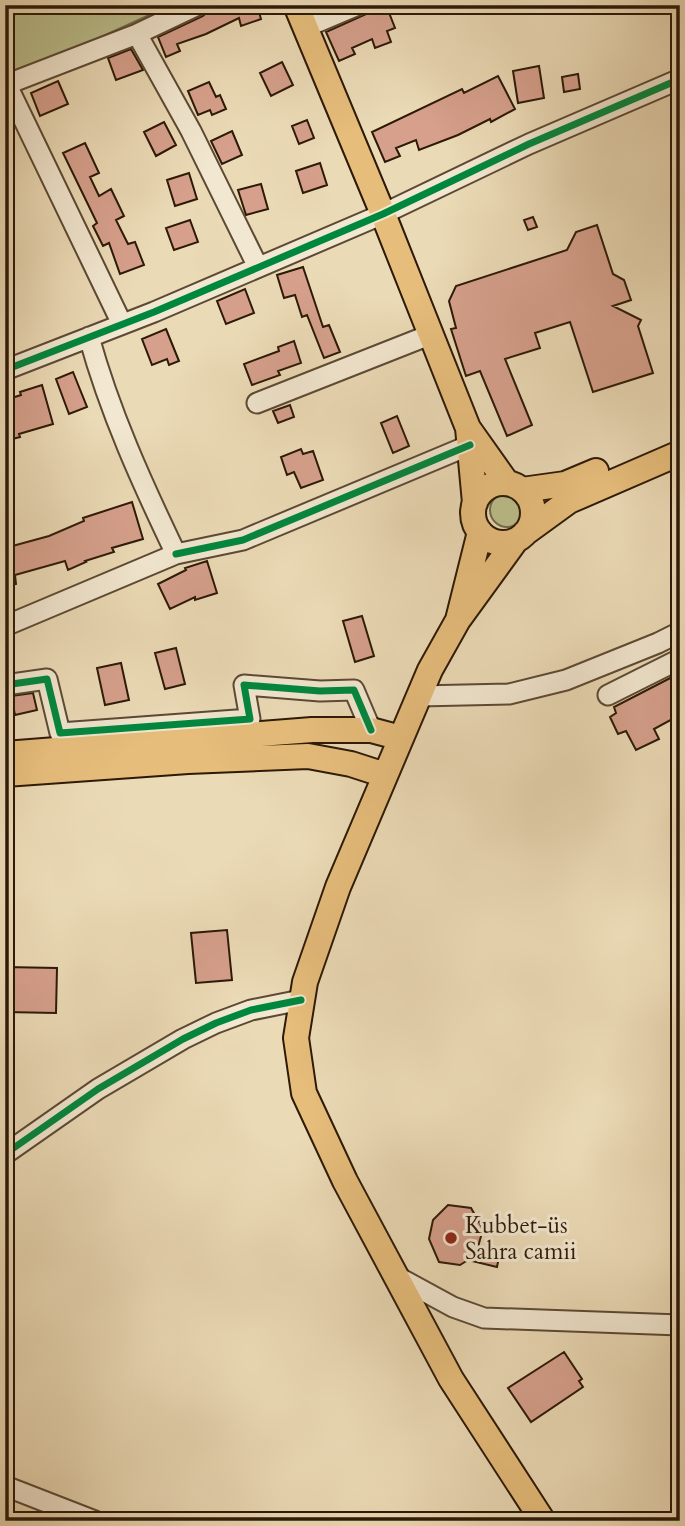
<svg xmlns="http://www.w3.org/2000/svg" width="685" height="1526" viewBox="0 0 685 1526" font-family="Cardo,serif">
	<rect width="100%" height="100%" fill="#ebdab6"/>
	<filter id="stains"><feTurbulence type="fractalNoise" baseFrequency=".00286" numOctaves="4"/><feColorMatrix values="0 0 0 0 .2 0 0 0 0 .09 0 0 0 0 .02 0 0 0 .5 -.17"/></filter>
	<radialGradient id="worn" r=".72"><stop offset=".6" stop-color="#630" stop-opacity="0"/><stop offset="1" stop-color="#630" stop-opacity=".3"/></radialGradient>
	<path fill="#bbbe8c" stroke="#746c4a" stroke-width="2" d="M 35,5 L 168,5 L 169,6 L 16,76 L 5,54 L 5,19 Z
		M490 510a17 17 0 1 1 34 0a17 17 0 1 1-34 0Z"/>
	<path fill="#d6a08c" stroke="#2c1907" stroke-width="2" d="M 214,5 L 257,5 L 261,19 L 241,26 L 239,18 L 206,34 L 177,44 L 180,51 L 166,57 L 158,37 L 203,16 Z
		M 386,5 L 395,28 L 387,31 L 391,42 L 375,48 L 372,39 L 352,48 L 355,54 L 339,61 L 326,32 Z
		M 131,49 L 143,70 L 116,80 L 108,58 Z
		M 282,62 L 293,85 L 271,96 L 260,73 Z
		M 539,66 L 544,98 L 518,103 L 513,71 Z
		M 578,74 L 580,89 L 564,92 L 562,77 Z
		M 498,76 L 515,109 L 491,122 L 490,119 L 458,135 L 419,150 L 416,140 L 396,148 L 400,156 L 385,162 L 372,132 L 462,89 L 464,93 Z
		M 58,81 L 68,104 L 40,116 L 31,93 Z
		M 209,82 L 216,97 L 220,95 L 226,109 L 212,115 L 210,110 L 198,115 L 188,91 Z
		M 307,120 L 314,138 L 299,144 L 292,126 Z
		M 164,122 L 176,145 L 156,156 L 144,132 Z
		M 232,131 L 242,155 L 222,164 L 211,141 Z
		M 85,143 L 99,173 L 90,177 L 99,196 L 111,189 L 124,216 L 116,220 L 128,244 L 135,242 L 144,265 L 120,274 L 109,243 L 103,246 L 93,226 L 97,223 L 63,153 Z
		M 320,163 L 327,185 L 303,193 L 296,171 Z
		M 189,173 L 197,199 L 175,206 L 167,180 Z
		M 261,184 L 268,209 L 246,215 L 238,190 Z
		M 533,217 L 537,227 L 528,230 L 524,220 Z
		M 190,220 L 198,242 L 174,250 L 166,228 Z
		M 597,225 L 613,274 L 624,280 L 631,300 L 613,306 L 641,320 L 638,326 L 653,373 L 593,392 L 570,322 L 535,333 L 540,348 L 505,359 L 532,425 L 507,436 L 480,371 L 466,376 L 451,329 L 456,328 L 449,301 L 456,286 L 567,250 L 576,232 Z
		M 303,267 L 323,327 L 329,325 L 340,352 L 324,358 L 307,315 L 302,317 L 295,295 L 284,298 L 277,275 Z
		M 245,289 L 254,313 L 226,324 L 217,301 Z
		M 166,329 L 179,361 L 169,365 L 167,359 L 152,365 L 142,339 Z
		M 294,341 L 301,363 L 278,371 L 280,375 L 252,385 L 244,364 L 279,351 L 278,347 Z
		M 73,372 L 87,407 L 69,414 L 56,379 Z
		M 42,385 L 53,424 L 19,434 L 20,437 L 5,441 L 5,400 L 21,395 L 20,392 Z
		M 290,405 L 294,417 L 278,423 L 273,411 Z
		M 397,416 L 409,446 L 393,453 L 381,423 Z
		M 301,449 L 303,454 L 313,451 L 323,480 L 301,488 L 294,472 L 287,475 L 281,457 Z
		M 132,502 L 143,539 L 112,548 L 114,552 L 85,561 L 86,562 L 68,570 L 65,561 L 15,575 L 16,584 L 5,586 L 5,548 L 49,536 L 84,521 L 83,518 Z
		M 207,561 L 217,593 L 195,600 L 195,597 L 170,609 L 158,584 L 186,570 L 185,568 Z
		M 362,616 L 374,656 L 355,662 L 343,621 Z
		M 176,648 L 185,684 L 165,689 L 155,653 Z
		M 121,663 L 129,700 L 105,705 L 97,668 Z
		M 680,673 L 680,715 L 654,729 L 659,739 L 636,750 L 626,731 L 618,734 L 610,717 L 616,713 L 614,707 Z
		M 33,693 L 37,710 L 15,715 L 11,696 Z
		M 227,930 L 232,980 L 196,983 L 191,933 Z
		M 5,967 L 57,968 L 56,1013 L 5,1012 Z
		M 448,1205 L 471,1208 L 483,1229 L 478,1247 L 500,1252 L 497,1267 L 468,1260 L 460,1265 L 439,1262 L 429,1239 L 433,1220 Z
		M 564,1352 L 582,1379 L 579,1381 L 583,1387 L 531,1422 L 508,1388 Z"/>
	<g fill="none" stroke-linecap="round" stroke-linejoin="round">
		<defs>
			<path id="minor" d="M 306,27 L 358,5
				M 137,34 L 191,131 L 258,267
				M 5,81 L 122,324
				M 5,85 L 137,34 L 198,5
				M 5,370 L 154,312 L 383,214 L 529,144 L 680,79
				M 257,403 L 432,334
				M 176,554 L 243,540 L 470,445
				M 5,626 L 176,554 C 142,483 110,413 89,337
				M 5,685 L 47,679 L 60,733 L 250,719 L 244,685 L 320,691 L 354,690 L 371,730
				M 608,695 L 680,659
				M 419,696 L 509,694 L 566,680 L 658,643 L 680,632
				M 5,1154 L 98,1089 L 183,1039 L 216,1023 L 251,1010 L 301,1000
				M 394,1275 L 453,1307 L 484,1318 L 680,1325
				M 5,1486 L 95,1521"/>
			<path id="major" d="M 296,5 L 383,214 L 468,428
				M473 513a30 30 0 1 1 60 0a30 30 0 1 1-60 0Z
				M 522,490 L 565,484 L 596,471
				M 475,503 L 468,428 L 507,483
				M 480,532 L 458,620 L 516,540
				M 525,533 L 569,501 L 680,453
				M 458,620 L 430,670 L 338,887 L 305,982 L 296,1038 L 304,1093 L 345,1181 L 451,1379 L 543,1521
				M 5,754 L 312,730 L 371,730 L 401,738
				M 5,774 L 188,761 L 308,756 L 351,764 L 385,775"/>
		</defs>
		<use href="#minor" stroke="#5c4933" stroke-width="23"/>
		<use href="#major" stroke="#2c1907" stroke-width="28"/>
		<use href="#minor" stroke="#f2e7d0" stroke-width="19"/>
		<use href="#major" stroke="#e6bd7b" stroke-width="24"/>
		<defs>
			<path id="cycleway" d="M 5,370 L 154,312 L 383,214 L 529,144 L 680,79
				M 176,554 L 243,540 L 470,445
				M 5,685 L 47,679 L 60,733 L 250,719 L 244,685 L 320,691 L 354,690 L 371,730
				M 5,1154 L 98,1089 L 183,1039 L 216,1023 L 251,1010 L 301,1000"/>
		</defs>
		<use href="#cycleway" stroke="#f2e7d0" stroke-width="11"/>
		<use href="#cycleway" stroke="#00873e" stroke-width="7"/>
	</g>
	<circle fill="#8f2418" stroke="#f2e7d0" stroke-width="2.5" cx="451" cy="1238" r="7"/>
	<g text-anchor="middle" stroke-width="6" stroke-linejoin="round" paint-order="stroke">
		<g font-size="23" fill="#2c1907" stroke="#f2e7d0" text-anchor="start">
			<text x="465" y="1233">Kubbet-üs<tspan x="465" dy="26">Sahra camii</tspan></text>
		</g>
	</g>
	<rect width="685" height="1526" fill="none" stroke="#ebdab6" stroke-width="28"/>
	<rect x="7" y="7" width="671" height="1512" fill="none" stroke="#2c1907" stroke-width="3.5"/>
	<rect x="14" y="14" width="657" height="1498" fill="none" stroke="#2c1907" stroke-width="2"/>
	<rect width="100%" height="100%" filter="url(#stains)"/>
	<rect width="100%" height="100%" fill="url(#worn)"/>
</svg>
